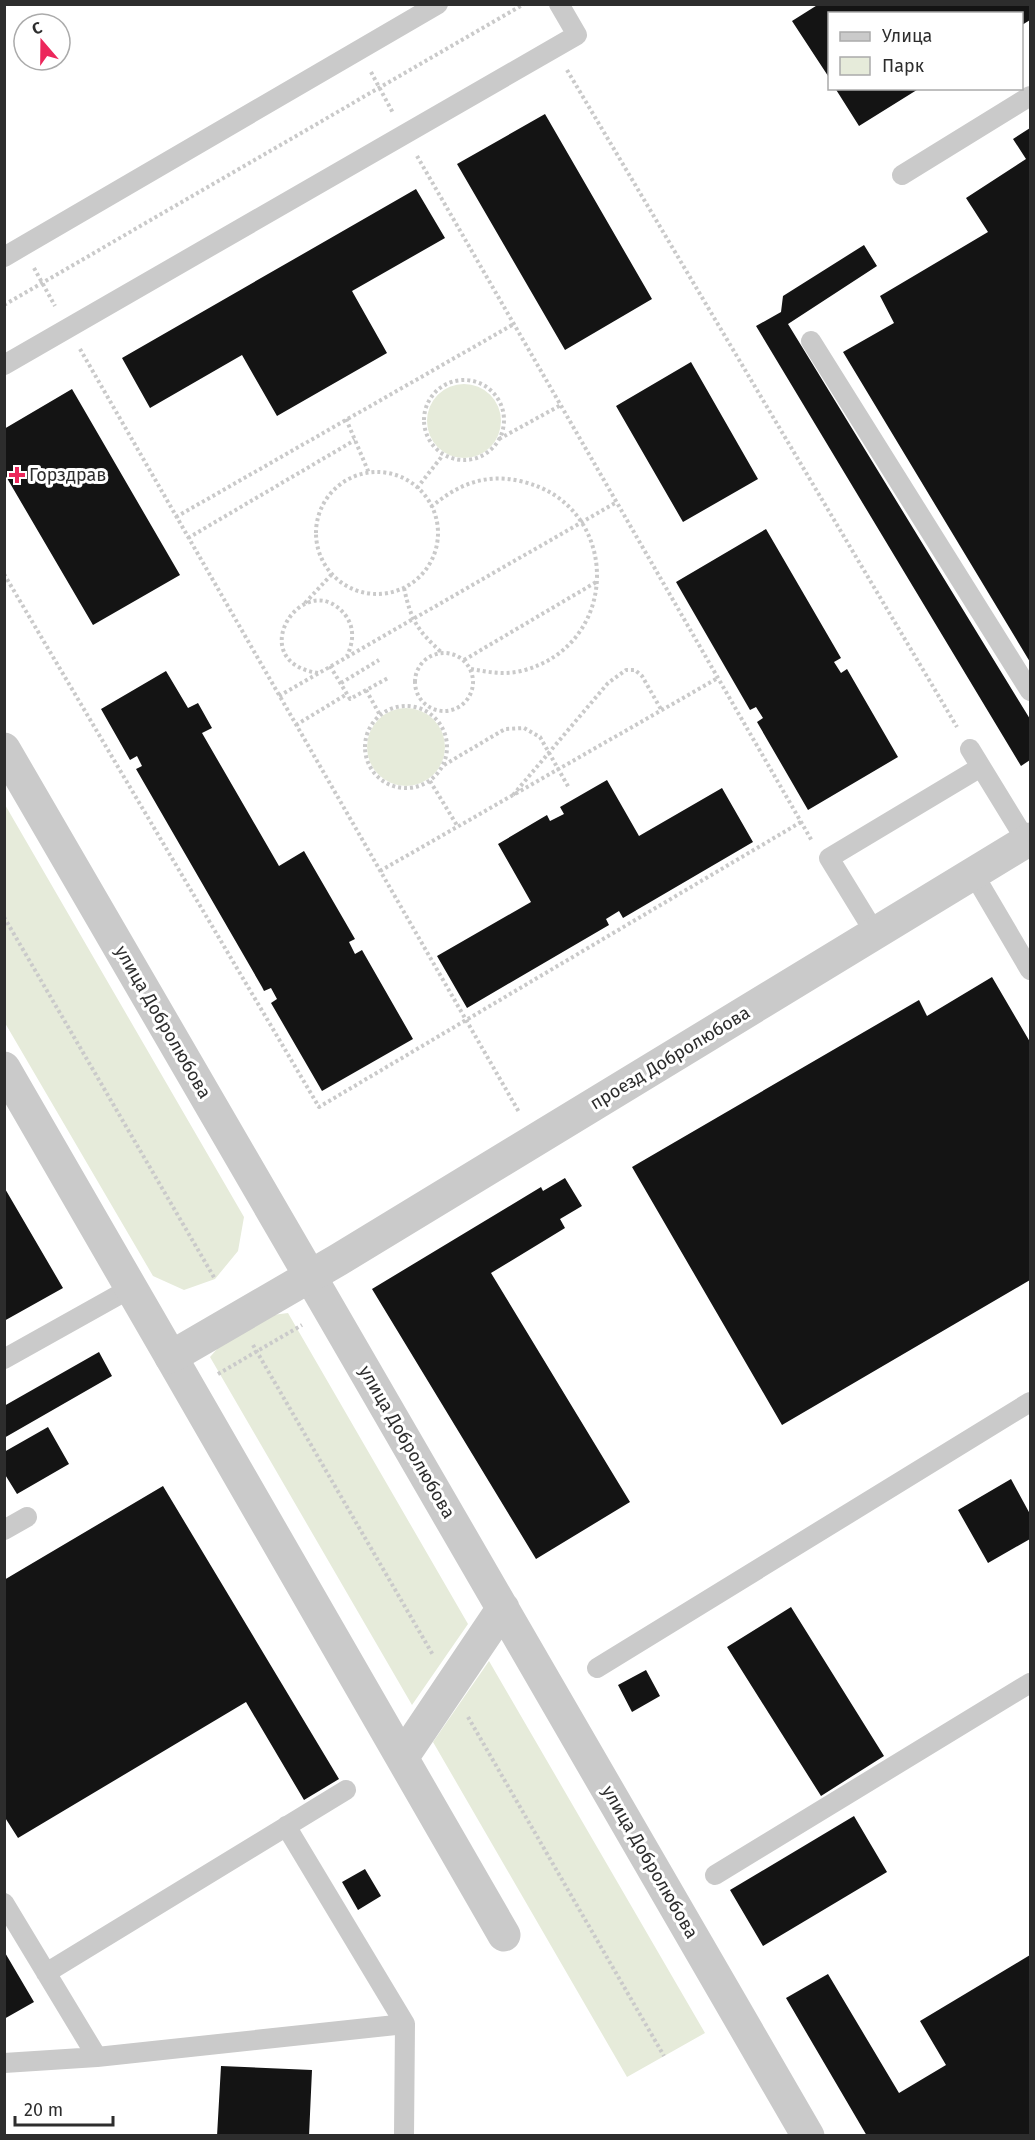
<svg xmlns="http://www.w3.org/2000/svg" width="1035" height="2140" viewBox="0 0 1035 2140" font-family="'Fira Sans',sans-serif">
	<rect width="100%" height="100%" fill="#fff"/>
	<path fill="#e6ebda" d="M427 421a37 37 0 1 1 74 0a37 37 0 1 1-74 0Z
		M367 747a39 39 0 1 1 78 0a39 39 0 1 1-78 0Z
		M 4,803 L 244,1217 L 238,1251 L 215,1279 L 184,1290 L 153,1276 L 5,1023 Z
		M 288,1313 L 468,1624 L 412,1705 L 210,1357 L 224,1341 L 265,1316 Z
		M 489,1661 L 705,2033 L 627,2077 L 433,1742 Z"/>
	<path fill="#141414" d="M 819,4 L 1030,4 L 1030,20 L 1022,25 L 1022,14 L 830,14 L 830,79 L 792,21 Z
		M 835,88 L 920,88 L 859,126 Z
		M 545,114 L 652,299 L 565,350 L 457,164 Z
		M 1030,128 L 1030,662 L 843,352 L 894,323 L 880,296 L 988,232 L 966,198 L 1026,159 L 1013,139 Z
		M 416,189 L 445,238 L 352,291 L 387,353 L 277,416 L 242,355 L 150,408 L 122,358 Z
		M 864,245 L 877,266 L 788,324 L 1030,719 L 1030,760 L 1021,766 L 756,326 L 781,312 L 783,296 Z
		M 691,362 L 758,479 L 683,522 L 616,406 Z
		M 72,389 L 180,575 L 93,625 L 4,473 L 4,429 Z
		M 766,529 L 841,658 L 834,662 L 841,673 L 847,669 L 898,757 L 808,810 L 757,722 L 763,718 L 756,707 L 750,710 L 676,582 Z
		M 166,671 L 188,708 L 198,703 L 212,728 L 202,733 L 279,866 L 304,851 L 355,939 L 349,942 L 355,954 L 362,950 L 413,1039 L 322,1091 L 271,1003 L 277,999 L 271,988 L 264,991 L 262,987 L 136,769 L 142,766 L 137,756 L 130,760 L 101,709 Z
		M 607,780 L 639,836 L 722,788 L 753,842 L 623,918 L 619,911 L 606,919 L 609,925 L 467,1008 L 437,956 L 531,902 L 498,844 L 547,815 L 550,821 L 564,814 L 560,807 Z
		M 992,977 L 1030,1042 L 1030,1280 L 782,1425 L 632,1167 L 919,1000 L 927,1016 Z
		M 565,1178 L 582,1206 L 560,1219 L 565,1228 L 491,1273 L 630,1502 L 536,1559 L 372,1289 L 541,1187 L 543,1191 Z
		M 4,1187 L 63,1288 L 4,1321 Z
		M 99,1352 L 112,1376 L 4,1438 L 4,1406 Z
		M 48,1427 L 69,1464 L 17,1494 L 4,1473 L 4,1452 Z
		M 1011,1479 L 1030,1514 L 1030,1539 L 988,1563 L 958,1510 Z
		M 163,1486 L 339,1779 L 304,1800 L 246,1702 L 18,1838 L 4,1816 L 4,1580 Z
		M 791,1607 L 884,1756 L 821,1796 L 727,1647 Z
		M 646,1670 L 660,1696 L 632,1712 L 618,1685 Z
		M 854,1816 L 887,1872 L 763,1946 L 730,1890 Z
		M 365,1869 L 381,1896 L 358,1910 L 342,1882 Z
		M 4,1951 L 34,2002 L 4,2019 Z
		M 1030,1955 L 1030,2136 L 867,2136 L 786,1998 L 828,1974 L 899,2093 L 946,2065 L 920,2021 Z
		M 221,2066 L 312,2070 L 309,2136 L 217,2136 Z"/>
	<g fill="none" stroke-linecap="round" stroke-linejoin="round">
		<path stroke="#cacaca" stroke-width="4" stroke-dasharray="3 3" stroke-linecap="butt" d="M 567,70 L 957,727
			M 371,72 L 393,113
			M 417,156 L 812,841
			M 34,268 L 55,306
			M 4,305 L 524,4
			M 80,349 L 519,1112
			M424 420a40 40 0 1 1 80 0a40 40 0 1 1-80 0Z
			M 346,419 L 369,473
			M 499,439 L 561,405
			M316 533a61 61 0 1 1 122 0a61 61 0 1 1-122 0Z
			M 417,488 L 443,455
			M 431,507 C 457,485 485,473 520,481 C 622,503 623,646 521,671 C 504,675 488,672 471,669
			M 176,517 L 514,324
			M 188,538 L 355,440
			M 4,574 L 319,1107 L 801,822
			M 404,588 C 411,620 417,630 441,652
			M 305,603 L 332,574
			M415 682a29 29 0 1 1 58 0a29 29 0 1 1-58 0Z
			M 464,660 L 598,581
			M 330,666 L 350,699 L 388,678
			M 318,673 C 240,661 306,563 346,616 C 355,629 353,643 347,656
			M 341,683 L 379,660
			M 366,690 L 380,715
			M 279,696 L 617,502
			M365 747a41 41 0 1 1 82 0a41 41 0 1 1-82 0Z
			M 296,725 L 347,694
			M 444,765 L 505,729 L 524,728 L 540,737 L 569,788
			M 430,781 L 458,827
			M 513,795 L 608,683 L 626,670 L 635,670 L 642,676 L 662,711
			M 380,871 L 718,678
			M 4,917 L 215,1279
			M 253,1345 L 433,1655
			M 218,1374 L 302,1325
			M 468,1717 L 664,2056"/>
		<path stroke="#cacaca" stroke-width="20" d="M 902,175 L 1030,96
			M 4,257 L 438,4
			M 811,341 L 1030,691
			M 4,365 L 577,35 L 559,4
			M 970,749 L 1027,842
			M 973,873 L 1030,970
			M 875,933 L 829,858 L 981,767
			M 4,1359 L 131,1288
			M 4,1530 L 27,1517
			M 597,1668 L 1030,1402
			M 286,1826 L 405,2024 L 404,2136
			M 715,1875 L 1030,1683
			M 4,1903 L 97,2057 L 405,2024
			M 46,1973 L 346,1790
			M 4,2063 L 97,2057"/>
		<path stroke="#cacaca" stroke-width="33" d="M 310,1276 L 808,2136
			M 171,1357 L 504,1935
			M 402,1758 L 503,1608"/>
		<path stroke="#cacaca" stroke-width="33" d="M 4,749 L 310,1276
			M 4,1068 L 171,1357 L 338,1260 L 1030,839"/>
	</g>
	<path fill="#ec275b" stroke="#fff" stroke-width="2" d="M14 466h6v6h6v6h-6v6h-6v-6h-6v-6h6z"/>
	<g text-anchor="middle" stroke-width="6" stroke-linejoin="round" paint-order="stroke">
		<g font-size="18" fill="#2d2d2d" stroke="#fff" text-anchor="start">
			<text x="29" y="481">Горздрав</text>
		</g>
		<g font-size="18" fill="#2d2d2d" stroke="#fff">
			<text transform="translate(163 1022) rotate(60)" y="6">улица Добролюбова</text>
			<text transform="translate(670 1058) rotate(-31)" y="6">проезд Добролюбова</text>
			<text transform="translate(407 1442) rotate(60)" y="6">улица Добролюбова</text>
			<text transform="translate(650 1862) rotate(60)" y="6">улица Добролюбова</text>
		</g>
	</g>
	<rect width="1035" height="2140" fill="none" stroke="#2d2d2d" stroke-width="12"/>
	<rect x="828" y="12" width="195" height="78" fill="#ffffff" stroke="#ababab" stroke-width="1.5"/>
	<rect x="840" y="32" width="30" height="9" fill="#cacaca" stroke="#ababab" stroke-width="1.5"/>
	<text x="882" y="42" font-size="18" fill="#2d2d2d">Улица</text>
	<rect x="840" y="57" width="30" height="18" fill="#e6ebda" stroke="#ababab" stroke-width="1.5"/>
	<text x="882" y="72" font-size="18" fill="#2d2d2d">Парк</text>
	<g transform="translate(42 42) rotate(340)"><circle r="28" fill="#ffffff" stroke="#ababab" stroke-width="1.5"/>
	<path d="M0-4.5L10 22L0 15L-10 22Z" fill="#ec275b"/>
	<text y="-9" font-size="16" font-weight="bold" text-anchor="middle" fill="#2d2d2d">С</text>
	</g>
	<path d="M15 2116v9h98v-9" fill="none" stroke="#2d2d2d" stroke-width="3"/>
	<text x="24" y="2116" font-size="18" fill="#2d2d2d" stroke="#ffffff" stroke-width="4.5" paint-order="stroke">20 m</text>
</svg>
